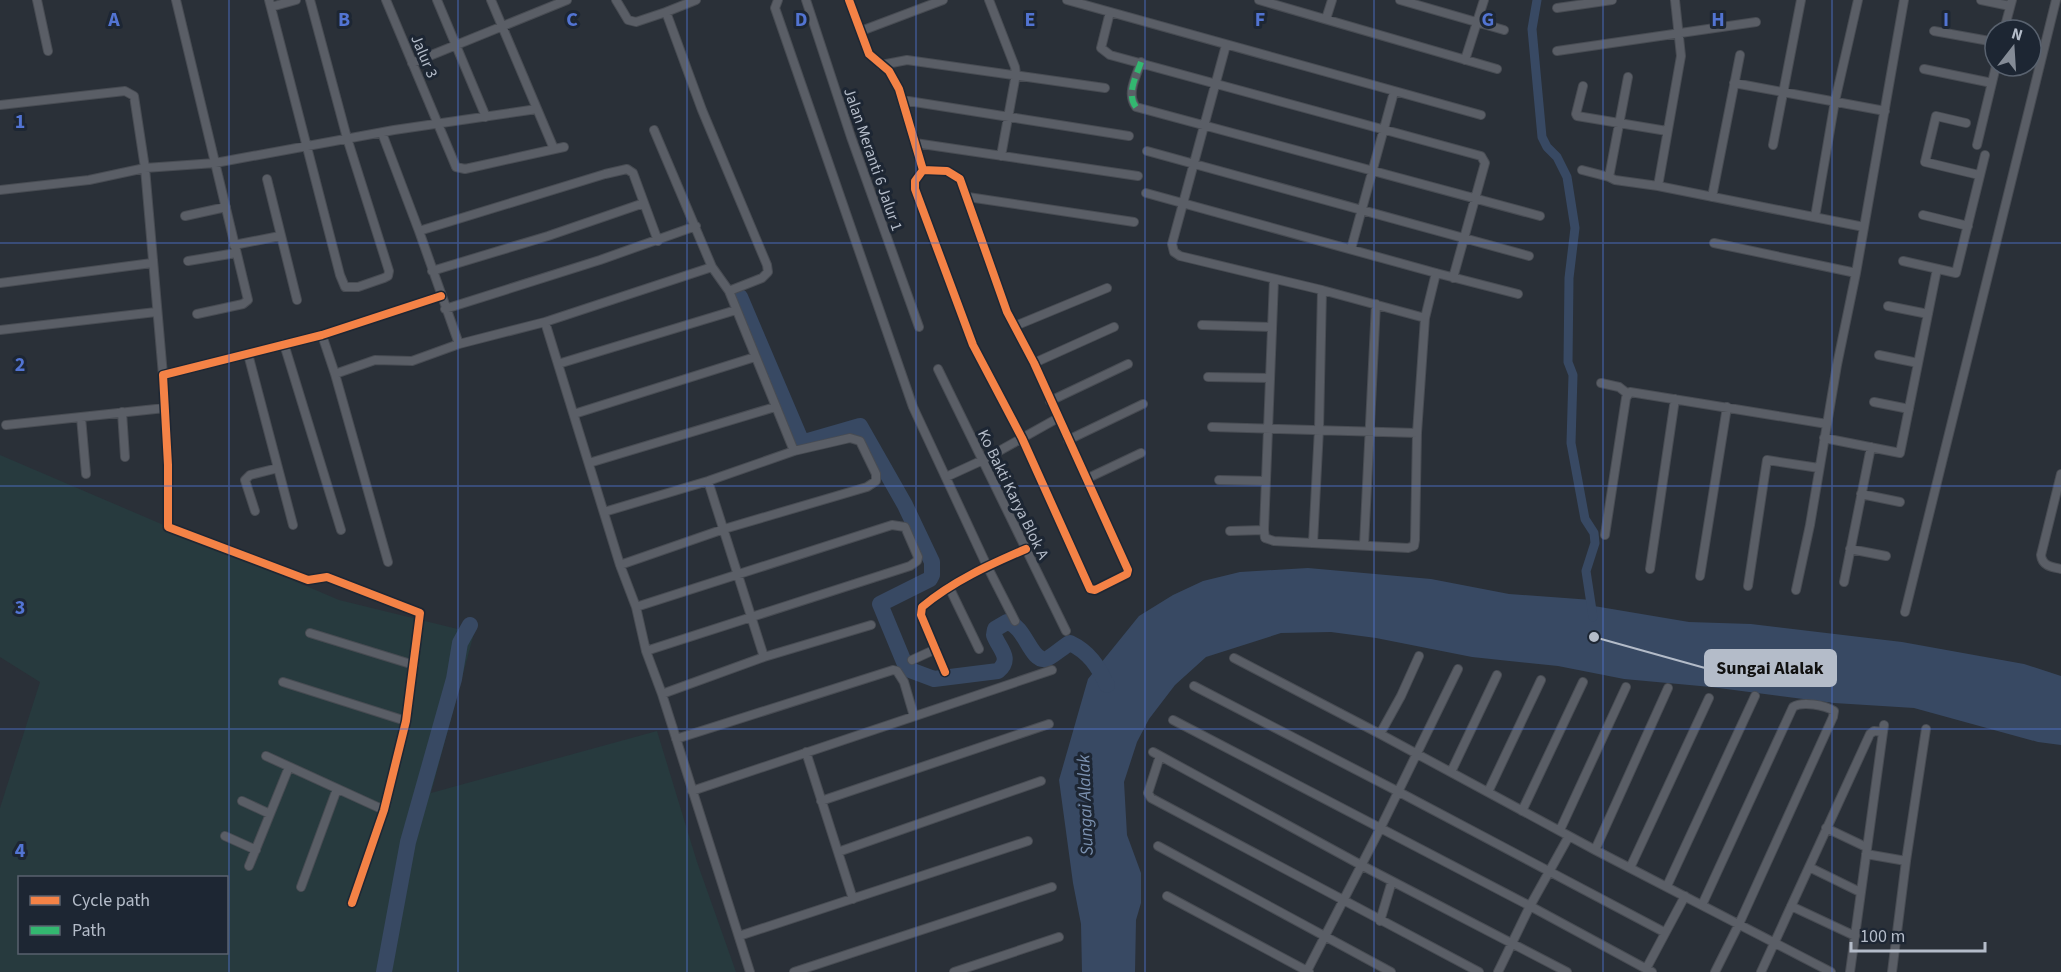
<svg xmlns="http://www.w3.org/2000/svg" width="2061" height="972" viewBox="0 0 2061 972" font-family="'Source Sans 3',sans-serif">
	<rect width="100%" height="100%" fill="#2a3038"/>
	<path fill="#273a3e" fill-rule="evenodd" d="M 0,455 L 339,600 L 474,633 L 431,793 L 657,731 L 697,862 L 736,972 L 0,972 L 0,808 L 40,682 L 0,657 ZM 20,878 L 226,878 L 226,952 L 20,952 Z"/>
	<path fill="#384963" d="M 1308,568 L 1431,579 L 1509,594 L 1592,600 L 1588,605 L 1689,622 L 1751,624 L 1902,642 L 2024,664 L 2061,676 L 2061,745 L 2038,742 L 1914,708 L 1834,703 L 1711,687 L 1624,679 L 1558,666 L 1472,657 L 1376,638 L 1331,632 L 1281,633 L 1206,657 L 1175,685 L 1149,719 L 1137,742 L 1124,782 L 1127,835 L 1141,873 L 1141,903 L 1136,920 L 1135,972 L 1082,972 L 1081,924 L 1073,883 L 1059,780 L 1088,679 L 1139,616 L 1173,595 L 1203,581 L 1240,572 Z"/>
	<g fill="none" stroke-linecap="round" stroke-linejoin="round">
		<path stroke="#384963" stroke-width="9" d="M 1537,0 L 1532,29 L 1542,137 L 1547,147 L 1557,157 L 1567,177 L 1575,228 L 1569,278 L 1568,362 L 1573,375 L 1571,443 L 1585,519 L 1594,533 L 1595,543 L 1586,571 L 1593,617"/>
		<path stroke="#384963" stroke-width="16" d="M 740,297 L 800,438 L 804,442 L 808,441 L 860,426 L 905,505 L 932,562 L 932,575 L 930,579 L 880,604 L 904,662 L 910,670 L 934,679 L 998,671 C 1013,658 999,649 994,635 L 995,629 L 1007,622 C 1026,626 1030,662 1046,659 C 1051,658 1064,646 1070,643 C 1089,652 1098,666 1107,685
			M 384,972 L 408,842 L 454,679 L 460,643 L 470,625"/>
		<defs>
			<path id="minor" d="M 37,0 L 48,51
				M 176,0 L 248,300 L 243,304 L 197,314
				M 269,0 L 340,275 L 345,287 L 358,287 L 384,278 L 388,276 L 389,271 L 347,138 L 310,0
				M 386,0 L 456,167 L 465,169 L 564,147
				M 437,0 L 486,117
				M 491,0 L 554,149
				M 616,0 L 628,20 L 636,22 L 666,12
				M 696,0 L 666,12 L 702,110 L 767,265 L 768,272 L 762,278 L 729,291 L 712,267
				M 778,0 L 775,8 L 913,407 L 987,566 L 1015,621
				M 806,0 L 851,137 L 919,327
				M 849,0 L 869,54 L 889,71 L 899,89 L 923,170 L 915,181 L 915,189 L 973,345 L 1022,438 L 1090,589 L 1095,590 L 1127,574 L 1128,570 L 1034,363 L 1007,312 L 960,179 L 947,171 L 923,170
				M 989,0 L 1015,67 L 1016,74 L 1001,156
				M 1067,0 L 1481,115
				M 1259,0 L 1497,69
				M 1400,0 L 1504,30
				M 1675,0 L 1681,56 L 1658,186 L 1864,227
				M 1981,0 L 2010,6
				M 271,7 L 296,0
				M 1557,8 L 1612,0
				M 1110,12 L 1101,48 L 1110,55 L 1481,156 L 1485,163 L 1453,278
				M 1326,19 L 1332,0
				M 2004,30 L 2012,0
				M 861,31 L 943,0
				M 1934,31 L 1995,42
				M 1226,45 L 1172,244 L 1174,252 L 1180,256 L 1322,290 L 1425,318
				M 1557,51 L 1756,22
				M 1465,60 L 1484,0
				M 1141,62 C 1136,77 1126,94 1136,107 L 1540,216
				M 412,63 L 567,0
				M 881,65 L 907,60 L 1105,88
				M 1924,69 L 1992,83
				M 1628,77 L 1609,177 L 1615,180 L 1658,186
				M 1734,83 L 1885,111
				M 1583,86 L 1576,114 L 1577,116 L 1667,131
				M 902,100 L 1129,136
				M 0,105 L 125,91 L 134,96 L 145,168 L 163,375
				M 1966,123 L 1936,116 L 1925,162 L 1979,175
				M 382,133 L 419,231
				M 915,143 L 1138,176
				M 1773,145 L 1801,0
				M 1977,145 L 1996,66
				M 1147,151 L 1529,256
				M 1582,170 L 1609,177
				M 267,179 L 297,300
				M 0,190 L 89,180 L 145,168 L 215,163 L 394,130 L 537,109
				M 1146,193 L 1436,273 L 1518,294
				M 968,197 L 1134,222
				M 1712,197 L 1740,55
				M 1923,215 L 1968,226
				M 185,216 L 226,207
				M 1815,217 L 1835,101 L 1858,0
				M 1714,243 L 1856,273
				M 234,245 L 280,236
				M 1351,249 L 1394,92
				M 188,261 L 236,253
				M 1903,261 L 1956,273 L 1985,155
				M 432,271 L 548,236 L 644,203
				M 1274,279 L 1264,530 L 1265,538 L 1274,541 L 1408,548 L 1414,546 L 1415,540 L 1417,433 L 1425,318 L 1436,273
				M 0,283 L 152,263
				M 729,291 L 794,451
				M 1888,306 L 1928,314
				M 445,309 L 600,260 L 696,226
				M 545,322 L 620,565 L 636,607 L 646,651 L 662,694 L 750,972
				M 1202,325 L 1271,327
				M 1015,326 L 1107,288
				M 0,330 L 156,312
				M 322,335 L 335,374 L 388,562
				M 284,344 L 341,530
				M 459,344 L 419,231 L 605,174 L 627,169 L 633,173 L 658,241
				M 248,354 L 293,525
				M 1879,355 L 1918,363
				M 1034,363 L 1114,327
				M 558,364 L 736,310
				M 938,369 L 1066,631
				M 335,374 L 375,360 L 412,361 L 459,344 L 545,322 L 712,267 L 654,130
				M 1208,377 L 1270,378
				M 1601,383 L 1619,387 L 1628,394
				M 1050,401 L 1128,364
				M 1874,402 L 1909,409
				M 122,412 L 125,457
				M 574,414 L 755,357
				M 81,417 L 86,474
				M 6,425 L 165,408
				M 1212,427 L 1417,433
				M 1824,438 L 1900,453 L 1937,269
				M 1068,440 L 1143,404
				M 589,463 L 775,407
				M 2061,474 L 2041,555 C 2042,566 2052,567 2061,569
				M 946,477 L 983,460 L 1058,418
				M 1086,479 L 1141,453
				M 1219,480 L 1266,481
				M 708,481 L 764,657
				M 1861,494 L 1900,502
				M 255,511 L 245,480 L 250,475 L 278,468
				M 604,512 L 708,481 L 794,451 L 850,438 L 860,441 L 876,474 L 876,481 L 867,487 L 724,529 L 620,565
				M 1230,531 L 1264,530
				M 1605,535 L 1626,398 L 1630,392 L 1827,424
				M 1313,543 L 1319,429 L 1322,290
				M 1364,545 L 1376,304
				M 1850,549 L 1886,556
				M 1650,569 L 1675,399
				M 1700,576 L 1727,407
				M 1844,582 L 1871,447
				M 1748,586 L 1767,460 L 1819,468
				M 949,587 L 979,649
				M 1796,590 L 1810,525 L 1837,365 L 1856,273 L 1904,0
				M 636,607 L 892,525 L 905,527 L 918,557 L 917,561 L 910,566 L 646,651
				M 1905,612 L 2056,0
				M 310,633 L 414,665
				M 1234,658 L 1380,734 L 1595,850 L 1831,972
				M 912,660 L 936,649
				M 945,672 L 921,615 L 922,607 C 953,581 989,565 1026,549
				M 283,682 L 406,721
				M 1194,686 L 1399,792 L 1664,932
				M 662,694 L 764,657 L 871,625
				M 1173,720 L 1530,906 L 1652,972
				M 1380,734 L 1401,696 L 1419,656
				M 676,739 L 893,670 L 897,671 L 904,682 L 914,716
				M 806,752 L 853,899
				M 1153,752 L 1361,865 L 1567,972
				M 266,756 L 384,810
				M 1160,756 L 1148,793 L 1151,798 L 1479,972
				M 1451,772 L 1497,675
				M 692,791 L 1052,670
				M 1488,792 L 1541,680
				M 242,801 L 270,814
				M 821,801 L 1049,724
				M 1522,811 L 1583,682
				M 1826,828 L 1866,847
				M 1560,830 L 1626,687
				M 225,836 L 256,850
				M 1158,846 L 1391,972
				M 1595,850 L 1668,688
				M 838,852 L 1041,781
				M 1866,854 L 1906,861
				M 249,866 L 289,767
				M 1809,867 L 1860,892
				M 1630,868 L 1709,698
				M 1667,886 L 1755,696
				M 301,887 L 337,789
				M 1167,896 L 1309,972
				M 352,903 L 384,810 L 406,721 L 420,613 L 327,577 L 308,580 L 168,527 L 168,465 L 163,375 L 322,335 L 441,296
				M 1702,905 L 1793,707 C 1802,701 1825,705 1834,711 L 1833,717 L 1739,924 L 1715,972
				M 1791,906 L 1855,936
				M 1380,921 L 1392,881
				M 739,936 L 1028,841
				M 1646,969 L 1685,896
				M 1307,971 L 1380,829 L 1458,669
				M 794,972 L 1052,887
				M 954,972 L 1059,937
				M 1498,972 L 1530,906 L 1569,836
				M 1761,972 L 1870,734 L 1874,731 L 1883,732
				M 1850,972 L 1884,725
				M 1892,972 L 1906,861 L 1926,729"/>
		</defs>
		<use href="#minor" stroke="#484c53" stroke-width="10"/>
		<use href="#minor" stroke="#5a5e66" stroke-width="8"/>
		<path stroke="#33b770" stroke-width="6" stroke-dasharray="12 6" stroke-linecap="butt" d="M 1136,107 C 1126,94 1136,77 1141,62"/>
		<defs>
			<path id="cycleway" d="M 849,0 L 869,54 L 889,71 L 899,89 L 923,170 L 915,181 L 915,189 L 973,345 L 1022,438 L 1090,589 L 1095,590 L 1127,574 L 1128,570 L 1034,363 L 1007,312 L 960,179 L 947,171 L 923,170
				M 945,672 L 921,615 L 922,607 C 953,581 989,565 1026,549
				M 352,903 L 384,810 L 406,721 L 420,613 L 327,577 L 308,580 L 168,527 L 168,465 L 163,375 L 322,335 L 441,296"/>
		</defs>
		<use href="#cycleway" stroke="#1d2633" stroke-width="11"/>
		<use href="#cycleway" stroke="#f48246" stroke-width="8"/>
	</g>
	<path fill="none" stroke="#5274d3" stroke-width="1.5" stroke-opacity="0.55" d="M 229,0 L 229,972M 458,0 L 458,972M 687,0 L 687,972M 916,0 L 916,972M 1145,0 L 1145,972M 1374,0 L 1374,972M 1603,0 L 1603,972M 1832,0 L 1832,972M 0,243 L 2061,243M 0,486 L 2061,486M 0,729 L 2061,729"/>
	<g text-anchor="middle" stroke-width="6" stroke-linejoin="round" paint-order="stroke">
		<g font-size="16" fill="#b4bcc9" stroke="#1d2633">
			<text transform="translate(425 56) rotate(67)" y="6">Jalur 3</text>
			<text transform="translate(874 159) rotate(71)" y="6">Jalan Meranti 6 Jalur 1</text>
			<text transform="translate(1014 494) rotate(64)" y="6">Ko Bakti Karya Blok A</text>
		</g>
		<g font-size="18" font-style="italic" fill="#7c92b1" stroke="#1d2633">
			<text transform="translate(1085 805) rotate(-92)" y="6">Sungai Alalak</text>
		</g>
	</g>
	<g font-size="20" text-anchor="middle" font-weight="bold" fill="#5274d3" stroke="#1d2633" stroke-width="6" stroke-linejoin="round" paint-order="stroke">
		<text x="114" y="26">A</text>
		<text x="344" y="26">B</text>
		<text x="572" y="26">C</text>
		<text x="801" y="26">D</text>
		<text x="1030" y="26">E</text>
		<text x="1260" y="26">F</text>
		<text x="1488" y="26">G</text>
		<text x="1718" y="26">H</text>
		<text x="1946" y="26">I</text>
		<text x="20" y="128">1</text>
		<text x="20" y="371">2</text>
		<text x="20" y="614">3</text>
		<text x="20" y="857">4</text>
	</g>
	<path fill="none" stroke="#b4bcc9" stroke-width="2" d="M1594 637L1705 668"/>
	<circle fill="#b4bcc9" stroke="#1d2633" stroke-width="2" cx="1594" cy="637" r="6"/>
	<rect fill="#b4bcc9" stroke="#b4bcc9" stroke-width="2" x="1705" y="650" width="131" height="36" rx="6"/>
	<g font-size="18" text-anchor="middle" font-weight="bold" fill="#111">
		<text x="1770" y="674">Sungai Alalak</text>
	</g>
	<rect x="18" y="876" width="210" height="78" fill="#1d2633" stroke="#59626f" stroke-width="1.5"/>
	<rect x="30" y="896" width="30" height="9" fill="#f48246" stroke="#59626f" stroke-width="1.5"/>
	<text x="72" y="906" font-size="18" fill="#b4bcc9">Cycle path</text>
	<rect x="30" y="926" width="30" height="9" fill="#33b770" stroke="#59626f" stroke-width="1.5"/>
	<text x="72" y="936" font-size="18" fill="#b4bcc9">Path</text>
	<g transform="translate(2013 48) rotate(17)"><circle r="28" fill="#1d2633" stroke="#59626f" stroke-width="1.5"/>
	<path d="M0-4.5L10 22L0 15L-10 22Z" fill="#848b96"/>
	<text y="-9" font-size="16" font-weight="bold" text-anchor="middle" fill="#b4bcc9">N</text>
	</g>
	<path d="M1851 942v9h134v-9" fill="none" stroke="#b4bcc9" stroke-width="3"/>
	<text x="1860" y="942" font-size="18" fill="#b4bcc9" stroke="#1d2633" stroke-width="4.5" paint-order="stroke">100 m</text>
</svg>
